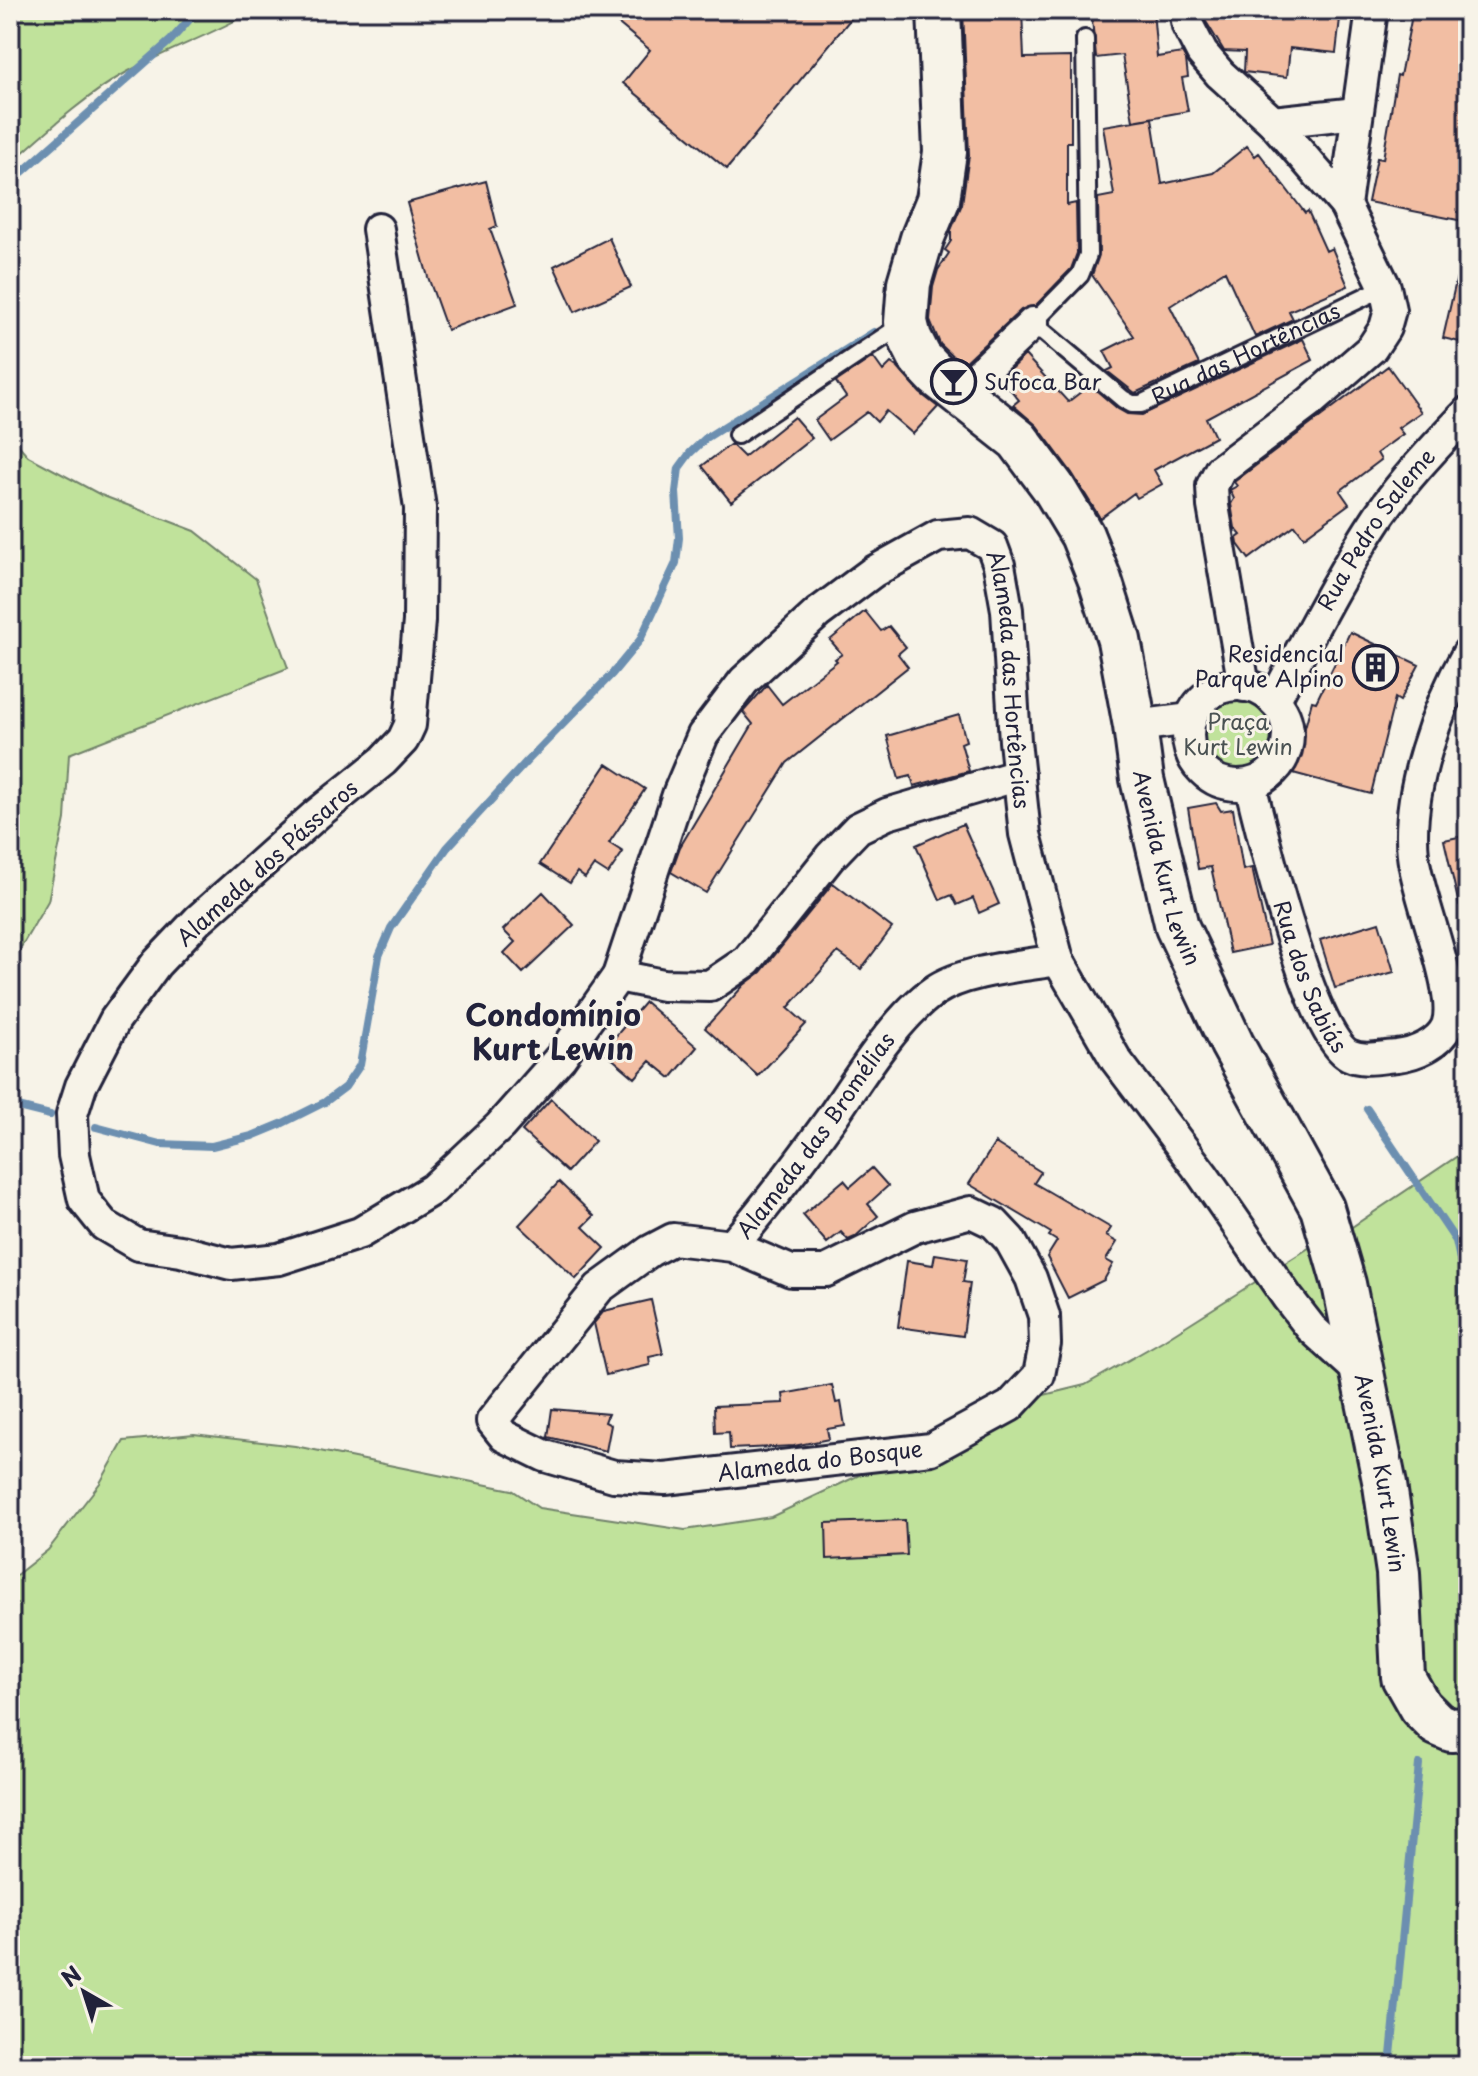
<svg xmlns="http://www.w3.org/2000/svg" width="1478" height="2076" viewBox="0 0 1478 2076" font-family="'Playpen Sans',sans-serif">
	<rect width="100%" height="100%" fill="#f7f3e8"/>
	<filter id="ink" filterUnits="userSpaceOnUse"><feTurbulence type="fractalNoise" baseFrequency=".0125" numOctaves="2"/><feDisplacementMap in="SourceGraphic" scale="16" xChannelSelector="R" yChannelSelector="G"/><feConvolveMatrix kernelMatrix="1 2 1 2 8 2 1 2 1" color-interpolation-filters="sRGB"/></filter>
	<g filter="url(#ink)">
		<path fill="#c0e29b" stroke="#71826b" stroke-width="2" d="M 10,10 L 255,10 C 214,34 169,49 127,72 C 87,94 45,133 10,164 Z
			M 10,435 L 28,456 L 101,495 L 195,531 L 256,579 L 288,668 L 69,754 L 65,819 L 48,901 L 10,966 Z
			M1197 735a41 41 0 1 1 82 0a41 41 0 1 1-82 0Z
			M 1468,1149 L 1468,2066 L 10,2066 L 10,1580 L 48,1550 L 100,1483 L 124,1441 L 194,1434 L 295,1446 L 512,1490 L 539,1508 L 685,1530 L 771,1517 L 1011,1403 L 1085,1385 L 1162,1341 L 1312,1246 L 1331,1241 Z"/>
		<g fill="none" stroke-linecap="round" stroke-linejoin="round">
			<path stroke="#6c8fb0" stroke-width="8" d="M 10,183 L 171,40 L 198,10
				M 10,1105 L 50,1115
				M 1367,1109 L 1456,1241 L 1462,1269 L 1468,1584
				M 96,1127 L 160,1144 L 212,1146 L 252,1136 L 281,1124 L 325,1102 L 345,1087 L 360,1065 L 379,956 L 391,928 L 447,848 L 527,761 L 612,674 L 640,640 L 676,563 L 679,538 L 676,492 L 679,468 L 690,453 L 706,438 L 874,332
				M 1390,2066 L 1419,1764"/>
		</g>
		<path fill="#f2bea3" stroke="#22223b" stroke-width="2" d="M 602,10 L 661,10 L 674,21 L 683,10 L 858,10 L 727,169 L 623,83 L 650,50 Z
			M 963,10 L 1022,10 L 1024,58 L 1071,57 L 1071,142 L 1067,142 L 1067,205 L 1076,203 L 1077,253 L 1071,269 L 1035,306 L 1021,310 L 962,365 L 940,344 L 930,320 L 933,287 L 938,270 L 949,253 L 945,250 L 951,241 L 951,230 L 962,204 L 969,155 Z
			M 1091,10 L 1153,10 L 1157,57 L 1182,53 L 1186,60 L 1188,77 L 1182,78 L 1188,111 L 1133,121 L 1122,55 L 1096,58 Z
			M 1203,10 L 1341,10 L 1336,53 L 1290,48 L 1287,77 L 1244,72 L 1245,52 L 1224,51 L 1205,20 Z
			M 1413,10 L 1468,10 L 1468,222 L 1368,202 L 1377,158 L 1383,159 L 1397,75 L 1400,76 Z
			M 1152,118 L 1162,184 L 1213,173 L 1247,146 L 1255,156 L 1259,153 L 1305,213 L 1308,211 L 1326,251 L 1332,248 L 1348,286 L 1289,311 L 1293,319 L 1255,337 L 1225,271 L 1170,306 L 1199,364 L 1135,393 L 1107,371 L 1113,368 L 1104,351 L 1134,336 L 1092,275 L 1099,255 L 1098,198 L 1114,195 L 1103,126 Z
			M 486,181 L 497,226 L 490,229 L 517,304 L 447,330 L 428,277 L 407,203 Z
			M 609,238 L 631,287 L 575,312 L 554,266 Z
			M 1459,268 L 1468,270 L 1468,344 L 1443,338 Z
			M 1303,339 L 1313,360 L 1206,418 L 1215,437 L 1154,470 L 1162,484 L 1137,498 L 1134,493 L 1100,518 L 1072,473 L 1037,426 L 1013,405 L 1019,400 L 1001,378 L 1025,355 L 1068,402 L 1090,385 L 1118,409 L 1127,414 L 1142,415 Z
			M 873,357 L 883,371 L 891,363 L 898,368 L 920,393 L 938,407 L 913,434 L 886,411 L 877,422 L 867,412 L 829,440 L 815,420 L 846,397 L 836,382 Z
			M 1388,366 L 1421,412 L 1398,428 L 1403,434 L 1377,453 L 1381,460 L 1340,491 L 1349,504 L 1304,537 L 1295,525 L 1249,559 L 1238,544 L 1237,538 L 1241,535 L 1235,528 L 1231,504 L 1234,499 L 1230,490 L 1237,486 L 1234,482 Z
			M 794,417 L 812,438 L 731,502 L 702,466 L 731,444 L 744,457 Z
			M 865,611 L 881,631 L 889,626 L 906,647 L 898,654 L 908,667 L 787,763 L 706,893 L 671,872 L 680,847 L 753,724 L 743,712 L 767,685 L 782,704 L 837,661 L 835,659 L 842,654 L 830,640 Z
			M 1350,632 L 1419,665 L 1400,701 L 1395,698 L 1371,794 L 1293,773 L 1312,701 L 1316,702 Z
			M 959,715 L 966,741 L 961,743 L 969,771 L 914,786 L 911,776 L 899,779 L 887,736 Z
			M 607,764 L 645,789 L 609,843 L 623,852 L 608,874 L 594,865 L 585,878 L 577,872 L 570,883 L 540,864 Z
			M 1216,803 L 1221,811 L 1233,809 L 1243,870 L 1252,868 L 1269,945 L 1230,953 L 1211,867 L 1198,869 L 1188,808 Z
			M 963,824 L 999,904 L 979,913 L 973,898 L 957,905 L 952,895 L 940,900 L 916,845 Z
			M 1468,835 L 1468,904 L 1459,905 L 1444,840 Z
			M 833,883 L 892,928 L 861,969 L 838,952 L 788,1008 L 806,1024 L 758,1076 L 705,1028 L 744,985 L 761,972 Z
			M 543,892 L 574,925 L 523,973 L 504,953 L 515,942 L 503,930 Z
			M 1379,922 L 1394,972 L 1335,988 L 1320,940 Z
			M 645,1002 L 697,1047 L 671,1078 L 650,1061 L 635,1078 L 603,1051 Z
			M 551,1099 L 595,1141 L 567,1172 L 522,1131 Z
			M 995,1143 L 1041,1172 L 1034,1183 L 1111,1228 L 1106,1236 L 1117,1242 L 1106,1260 L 1113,1264 L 1104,1280 L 1068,1298 L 1047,1257 L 1057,1241 L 1049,1236 L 1051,1233 L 969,1184 Z
			M 872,1168 L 888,1186 L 868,1204 L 878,1216 L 855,1237 L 848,1240 L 841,1232 L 827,1243 L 803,1215 L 844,1180 L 850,1187 Z
			M 559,1182 L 594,1216 L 583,1227 L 605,1248 L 576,1279 L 519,1225 Z
			M 935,1254 L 967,1259 L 963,1282 L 970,1283 L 963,1336 L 898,1327 L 907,1261 L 933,1265 Z
			M 651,1300 L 663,1354 L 649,1357 L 650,1365 L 606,1375 L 594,1323 L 604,1311 Z
			M 832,1385 L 836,1403 L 841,1402 L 845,1426 L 827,1429 L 829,1439 L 794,1446 L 730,1449 L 729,1432 L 715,1433 L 714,1406 L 784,1403 L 783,1394 Z
			M 552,1409 L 608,1414 L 605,1422 L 611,1425 L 606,1451 L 548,1437 Z
			M 905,1520 L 907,1555 L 827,1559 L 826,1523 Z"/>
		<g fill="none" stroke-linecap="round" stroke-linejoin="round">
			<defs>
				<g id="service">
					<path id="s1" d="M 1085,39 L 1088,255 L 1080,275 L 1033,323 L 1123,399 L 1132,404 L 1141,404 L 1385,287"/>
					<path d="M 737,435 L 905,323"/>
				</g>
				<g id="minor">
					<path d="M 1185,10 L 1188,26 L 1202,53 L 1220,74 L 1273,122 L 1345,205 L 1385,287 L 1390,310 L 1385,328 L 1372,348 L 1310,402 L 1220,470 L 1212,486 L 1213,506 L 1244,686"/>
					<path d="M 1273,122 L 1357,113"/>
					<path d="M 1345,205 L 1372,10"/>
					<path id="s2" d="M 378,229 L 420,508 L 419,621 L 410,725 L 403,740 L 383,761 L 317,814 L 198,920 L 156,964 L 115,1020 L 81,1086 L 72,1114 L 74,1155 L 84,1200 L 104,1225 L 138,1245 L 181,1251 L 231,1264 L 279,1259 L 360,1233 L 433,1189 L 500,1126 L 561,1057 L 618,976 L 679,792 L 703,735 L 744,681 L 818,613 L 873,572 L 938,536 L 970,533 L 992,546 L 999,565 L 1007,610 L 1015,741 L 1025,834 L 1058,960 L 1116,1060 L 1203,1175 L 1287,1297 L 1311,1328 L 1364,1376"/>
					<path d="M 957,395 L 1033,323"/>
					<circle cx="1238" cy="735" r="50"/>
					<path id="s3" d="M 1274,701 C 1308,638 1340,574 1380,514 C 1406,477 1437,445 1468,412"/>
					<path d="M 1135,726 L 1191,719"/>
					<path id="s4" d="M 1250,784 C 1261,829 1311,1037 1349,1055 C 1364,1062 1381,1057 1397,1056 C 1415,1054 1439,1044 1447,1026 C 1460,993 1417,897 1413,855 C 1406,792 1437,707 1468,653"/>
					<path d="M 618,976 L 663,985 L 710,986 L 747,961 L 830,857 L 858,828 L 887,814 L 1019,775"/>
					<path id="s5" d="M 732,1246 L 791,1271 L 826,1271 L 915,1227 L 971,1212 L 994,1223 L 1010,1240 L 1031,1278 L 1044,1316 L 1045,1344 L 1039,1375 L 1010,1406 L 931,1449 L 665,1479 L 614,1476 L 545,1456 L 504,1436 L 492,1421 L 599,1288 L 650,1251 L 673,1239 L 732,1246 C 767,1205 799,1163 830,1120 C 857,1081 895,1018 934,991 C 964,970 1022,966 1058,960"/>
				</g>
				<g id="secondary">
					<path id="s6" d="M 939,10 L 945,152 L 938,200 L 922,239 L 909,283 L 906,322 L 910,338 L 920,358 L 937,376 L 1018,440 L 1053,487 L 1082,535 L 1100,580 L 1119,640 L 1135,726 L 1142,779 L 1177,927 L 1232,1044 L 1322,1208 L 1344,1284 L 1385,1485 L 1398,1573 L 1403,1677 L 1420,1707 L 1437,1724 L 1451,1730 L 1468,1729"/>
				</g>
			</defs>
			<use href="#service" stroke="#22223b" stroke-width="22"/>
			<use href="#minor" stroke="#22223b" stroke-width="36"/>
			<use href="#secondary" stroke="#22223b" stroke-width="48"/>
			<use href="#service" stroke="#f7f3e8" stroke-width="16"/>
			<use href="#minor" stroke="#f7f3e8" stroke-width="30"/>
			<use href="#secondary" stroke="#f7f3e8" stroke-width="42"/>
		</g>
	</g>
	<defs>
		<symbol id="bar-ring" viewBox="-11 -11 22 22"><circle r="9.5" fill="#f7f3e8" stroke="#22223b" stroke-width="1.5"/><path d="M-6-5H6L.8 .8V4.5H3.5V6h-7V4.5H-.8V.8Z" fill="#22223b"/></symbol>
		<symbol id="building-ring" viewBox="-11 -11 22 22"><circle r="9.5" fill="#f7f3e8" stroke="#22223b" stroke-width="1.5"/><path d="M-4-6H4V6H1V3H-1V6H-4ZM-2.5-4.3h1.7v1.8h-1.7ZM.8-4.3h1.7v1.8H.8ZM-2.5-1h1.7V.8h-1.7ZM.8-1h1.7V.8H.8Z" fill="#22223b"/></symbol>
	</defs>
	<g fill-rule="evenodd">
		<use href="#bar-ring" x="928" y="356" width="51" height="51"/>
		<use href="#building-ring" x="1350" y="642" width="51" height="51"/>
	</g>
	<g text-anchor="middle" stroke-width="6" stroke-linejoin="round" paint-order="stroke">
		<g font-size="22" fill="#22223b" stroke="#f7f3e8">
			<text dy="8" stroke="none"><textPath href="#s1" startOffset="558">Rua das Hortências</textPath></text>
			<text dy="8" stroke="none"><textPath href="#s3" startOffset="200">Rua Pedro Saleme</textPath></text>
			<text dy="8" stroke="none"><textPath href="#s2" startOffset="2538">Alameda das Hortências</textPath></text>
			<text transform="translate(267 863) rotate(-42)" y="8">Alameda dos Pássaros</text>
			<text dy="8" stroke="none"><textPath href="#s6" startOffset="944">Avenida Kurt Lewin</textPath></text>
			<text dy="8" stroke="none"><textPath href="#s4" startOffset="202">Rua dos Sabiás</textPath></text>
			<text dy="8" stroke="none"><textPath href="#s5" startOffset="1494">Alameda das Bromélias</textPath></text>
			<text transform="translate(820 1461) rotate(-7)" y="8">Alameda do Bosque</text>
			<text dy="8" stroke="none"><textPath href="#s6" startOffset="1592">Avenida Kurt Lewin</textPath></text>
		</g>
		<g font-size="22" fill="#22223b" stroke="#f7f3e8" text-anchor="start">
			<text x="984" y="390">Sufoca Bar</text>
			<text x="1344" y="662" text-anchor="end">Residencial<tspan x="1344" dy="25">Parque Alpino</tspan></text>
		</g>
		<g font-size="22" fill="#4a5253" stroke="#f7f3e8">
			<text x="1238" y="730">Praça<tspan x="1238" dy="25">Kurt Lewin</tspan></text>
		</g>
		<g font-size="30" font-weight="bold" fill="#22223b" stroke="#f7f3e8">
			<text x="553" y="1026">Condomínio<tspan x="553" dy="34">Kurt Lewin</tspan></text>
		</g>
	</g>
	<rect width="1478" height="2076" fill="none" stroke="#f7f3e8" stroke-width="40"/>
	<rect x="20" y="20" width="1438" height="2036" fill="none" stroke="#22223b" stroke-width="3" filter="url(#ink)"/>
	<g transform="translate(84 1992) rotate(321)" stroke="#f7f3e8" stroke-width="6" paint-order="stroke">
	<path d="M0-6L14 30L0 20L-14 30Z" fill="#22223b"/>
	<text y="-12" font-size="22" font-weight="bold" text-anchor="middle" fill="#22223b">N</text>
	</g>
</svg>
